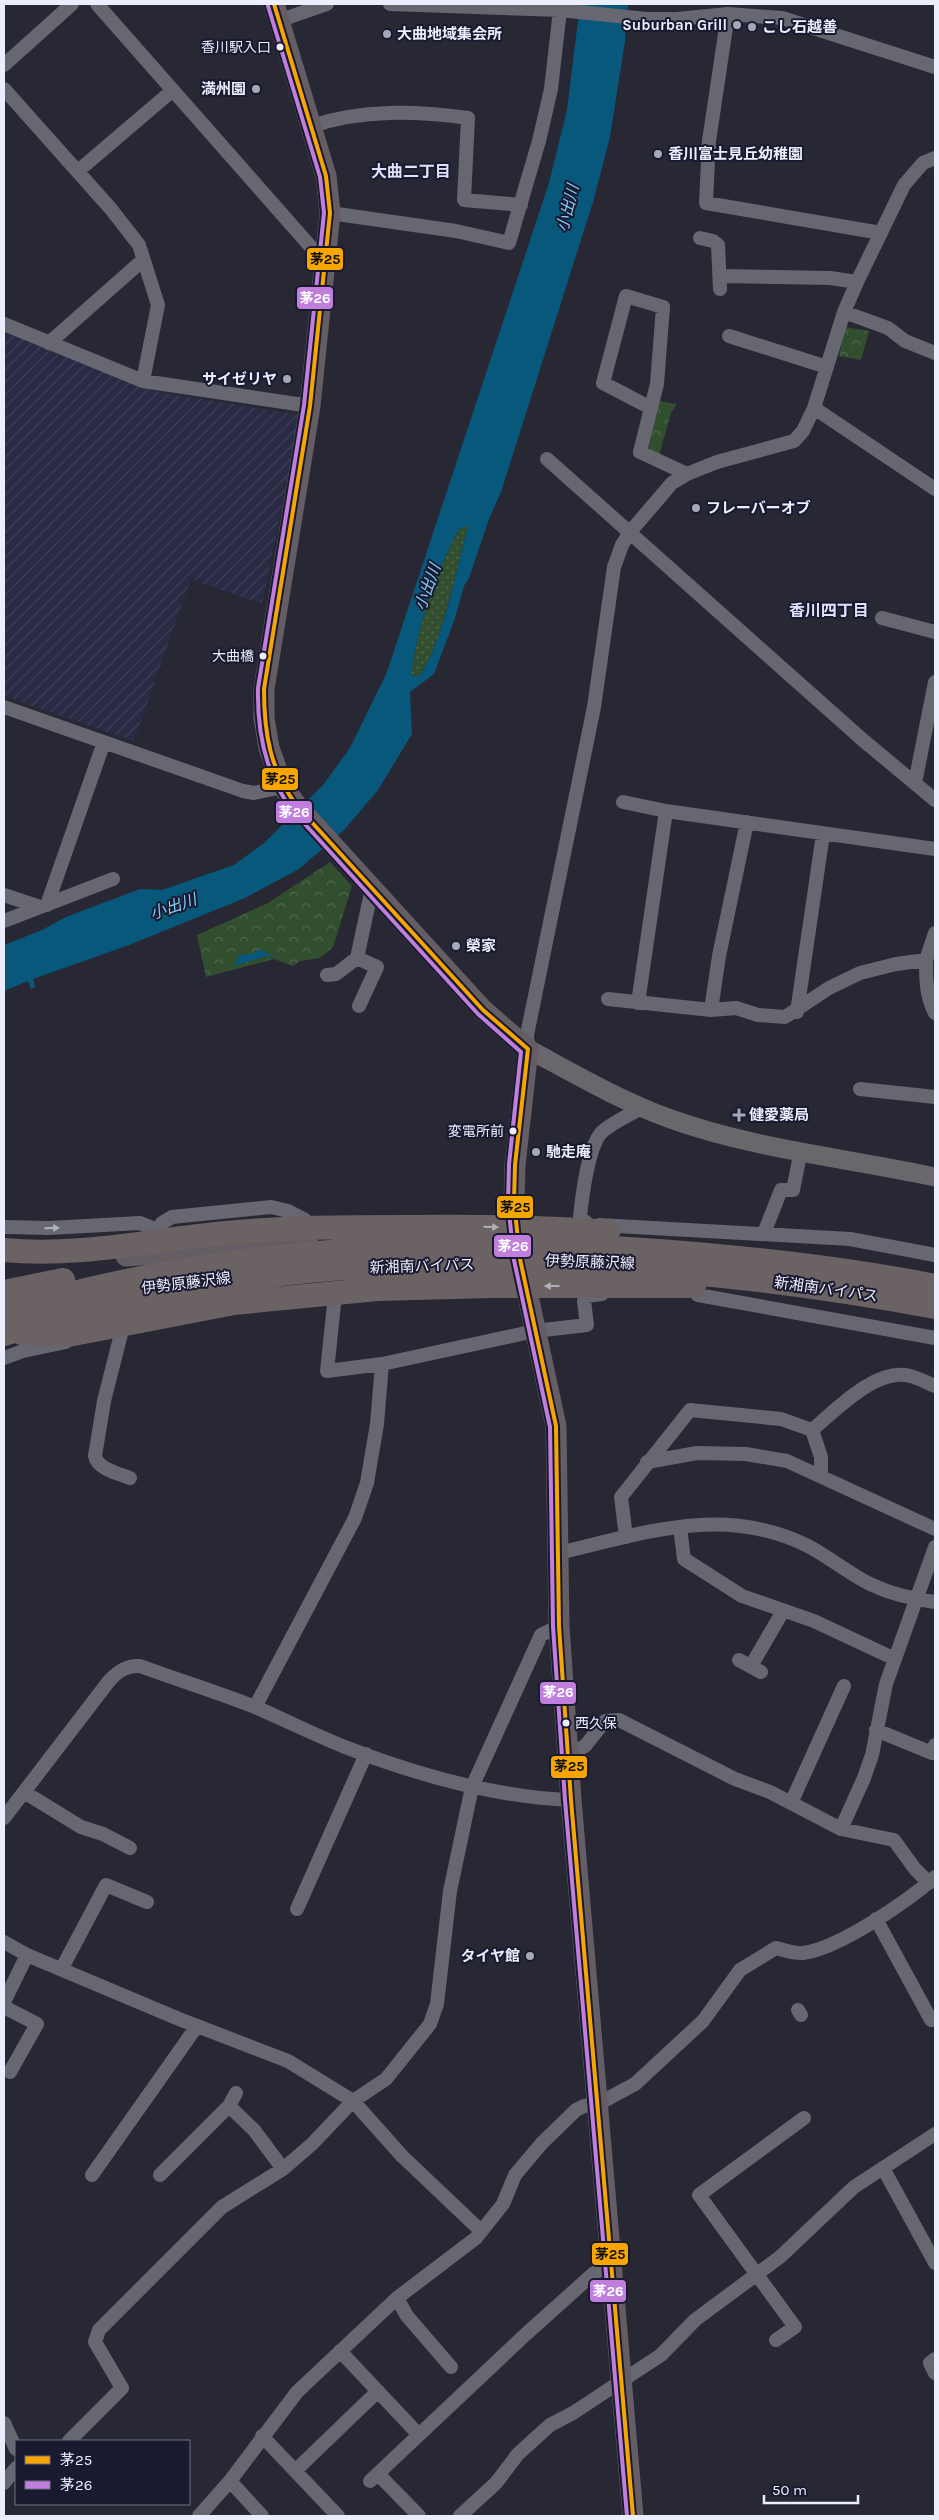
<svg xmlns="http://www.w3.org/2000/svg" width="939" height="2520" viewBox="0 0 939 2520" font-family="Karla,'Noto Sans JP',sans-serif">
	<defs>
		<pattern id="industrial-furrows" width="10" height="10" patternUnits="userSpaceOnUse" patternTransform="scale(1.25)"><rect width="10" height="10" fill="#292a44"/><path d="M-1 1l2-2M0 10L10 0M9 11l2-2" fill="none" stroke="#3e3f57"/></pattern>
		<pattern id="grass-dots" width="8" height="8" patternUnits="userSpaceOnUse" patternTransform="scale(1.25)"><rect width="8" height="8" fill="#314e2e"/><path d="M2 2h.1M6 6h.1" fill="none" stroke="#4f684d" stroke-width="1.8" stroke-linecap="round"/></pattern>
		<pattern id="park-crowns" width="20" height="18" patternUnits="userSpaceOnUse" patternTransform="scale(1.25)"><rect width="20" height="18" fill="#314e2e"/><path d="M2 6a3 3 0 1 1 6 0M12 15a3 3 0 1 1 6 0" fill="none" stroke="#4f684d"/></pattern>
	</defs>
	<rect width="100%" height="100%" fill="#282834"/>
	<path fill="url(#industrial-furrows)" d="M 4,331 L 154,391 L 300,415 L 262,604 L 191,579 L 134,741 L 4,696 Z"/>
	<path fill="url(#grass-dots)" d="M 468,526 C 458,563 441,651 418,677 L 411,675 C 418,624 435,574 459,529 Z"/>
	<path fill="url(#park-crowns)" d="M 845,327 L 869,331 L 861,360 L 839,356 Z
		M 659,401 L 677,404 L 671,413 L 659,456 L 648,452 Z
		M 330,862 L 352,886 L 333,947 L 320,958 L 300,961 L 293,966 L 274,959 L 206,977 L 197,935 L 268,903 Z"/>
	<path fill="#07587a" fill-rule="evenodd" d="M 580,4 L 628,4 L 625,41 L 610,137 L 593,202 L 501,492 L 489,519 L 469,578 L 464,586 L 454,621 L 434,674 L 410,692 L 412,734 L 378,790 L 344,830 L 299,869 L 245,898 L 129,945 L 33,979 L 35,987 L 31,989 L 28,981 L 4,991 L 4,945 L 42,930 L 66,917 L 140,889 L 162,890 L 234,865 L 264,843 L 323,785 L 350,748 L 387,672 L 549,183 L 567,110 ZM 468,526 C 458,563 441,652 418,677 L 411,675 C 418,624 435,574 459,529 Z
		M 260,949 L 275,958 L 266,956 L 234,966 L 239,955 L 252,954 Z"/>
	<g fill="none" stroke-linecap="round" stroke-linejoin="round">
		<path stroke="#666771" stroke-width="14" d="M 97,4 L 325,263
			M 390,4 L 560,10 L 646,19 L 677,19 L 728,14 L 782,18 L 935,67
			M 728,14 L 709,141 L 706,203 L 881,233
			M 281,20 L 327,4
			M 4,65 L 72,4
			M 4,89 L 111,209 L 139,245 L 158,305 L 143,381
			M 312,126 C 362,109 416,111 468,118 L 464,200 L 521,205
			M 78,171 L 173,90
			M 330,213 L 456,231 L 509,243 L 539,141 L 551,89 L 560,10
			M 700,238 L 713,241 L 718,245 L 720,289
			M 720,276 L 830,278 L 857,282
			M 844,312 L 888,328 L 905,341 L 935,353
			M 4,324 L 143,381 L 310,406
			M 729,336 L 827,367
			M 49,343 L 143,260
			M 651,408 L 603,383 L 626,296 L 663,307 L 657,384 L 640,452 L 687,474
			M 814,408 L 935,489
			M 547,459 L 864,741 L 935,800
			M 882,618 L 935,632
			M 4,707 L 243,791 L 254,793 L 283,787
			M 915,783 L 935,682
			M 623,802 L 666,811 L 935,849
			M 4,895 L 40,907
			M 47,905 L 104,742
			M 4,921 L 113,879
			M 357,958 L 377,967 L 359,1006
			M 926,960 L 935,933
			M 327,975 L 336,974 L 357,958 L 372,888
			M 608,999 L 711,1010 L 736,1008 L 758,1015 L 785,1017 L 829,988 L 860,973 L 896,964 L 926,960 C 926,979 926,996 935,1013
			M 638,1003 L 666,811
			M 711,1010 L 719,956 L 747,822
			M 797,1012 L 823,834
			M 528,1049 L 527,1035 L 594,707 L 614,567 L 622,545 L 630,532 L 672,483 L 687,474 L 717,462 L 794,441 L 803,431 L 814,408 L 844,312 L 857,282 L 904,185 L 923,163 L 935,158
			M 860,1089 L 935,1097
			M 599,1225 L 850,1239 L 935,1255
			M 4,1227 L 49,1228 L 140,1223 L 157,1230 L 170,1240
			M 157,1230 L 162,1223 L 172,1217 L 271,1207 L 288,1211 L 305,1220
			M 588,1233 L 588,1224 L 580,1217 C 582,1197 588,1148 601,1133 C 611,1123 630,1115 641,1108
			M 764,1233 L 781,1190 L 793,1190 L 801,1150
			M 698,1279 L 698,1295 L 935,1338
			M 335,1295 L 327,1371 L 382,1364 L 535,1331 L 587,1325 L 584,1301 L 586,1296 L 602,1294
			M 122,1330 L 104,1401 L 95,1456 C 97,1469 120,1474 130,1478
			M 4,1358 L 23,1351 L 66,1342
			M 812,1430 L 821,1457 L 821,1476
			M 647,1462 L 697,1453 L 746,1454 L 787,1461 L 935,1529
			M 680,1527 L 684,1559 L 742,1596 L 814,1621 L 895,1659
			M 626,1537 L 621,1497 L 690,1410 L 781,1419 L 812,1430 C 836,1410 876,1367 910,1376 C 919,1378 927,1383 935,1386
			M 559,1553 C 644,1533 724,1504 808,1546 C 829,1557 848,1573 870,1584 C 891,1594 912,1599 935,1602
			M 739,1660 L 761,1672
			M 751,1666 L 783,1611
			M 255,1707 L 355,1518 L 367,1483 L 377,1424 L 382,1364
			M 876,1730 L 932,1753 L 935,1745
			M 569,1754 L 585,1746 L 605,1721 L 619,1720 L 735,1779 L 770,1792 L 841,1829 L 894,1840 L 915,1869 L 929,1883
			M 24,1792 L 81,1827 L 103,1834 L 130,1848
			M 791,1803 L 844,1686
			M 4,1818 L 109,1681 C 118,1671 127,1665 140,1666 C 178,1680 217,1692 255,1707 C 285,1720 315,1735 345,1747 C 417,1775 494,1797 571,1800
			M 841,1829 L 864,1778 L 872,1755 L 886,1684 L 935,1547
			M 297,1909 L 366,1754
			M 876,1919 L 931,2020
			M 4,1942 L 27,1955 L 179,2019 L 288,2061 L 353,2101 L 402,2156 L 481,2231
			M 62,1968 L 106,1885 L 147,1902
			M 4,2002 L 27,1955
			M 4,2007 L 37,2024 L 10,2072
			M 798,2010 L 801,2015
			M 229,2106 L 254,2130 L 283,2169
			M 883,2168 L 935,2263
			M 92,2175 L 197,2026
			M 160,2175 L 229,2106 L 236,2093
			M 397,2298 L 407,2316 L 451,2367
			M 776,2340 L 795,2327 L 699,2195 L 804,2118
			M 340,2351 L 419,2435
			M 935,2359 L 930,2363 L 935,2373
			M 4,2423 L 16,2449
			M 262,2436 L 338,2516
			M 69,2441 L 122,2388 L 95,2342 L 99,2330 L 222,2207 L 283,2169 L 312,2144 L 353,2101 L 386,2079 L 430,2024 L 437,2004 L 450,1891 L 472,1787 L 541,1635 L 559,1626
			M 295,2471 L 378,2391
			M 378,2474 L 419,2516
			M 230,2481 L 262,2516
			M 370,2481 L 526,2334 L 593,2274 L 612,2262
			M 4,2483 L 16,2468
			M 199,2516 L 230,2481 L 297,2392 L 397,2298 L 476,2238 L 503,2204 L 515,2175 L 542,2143 L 576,2110 L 584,2106 L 598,2104 L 635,2084 L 703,2021 L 740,1970 L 776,1948 C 784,1950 795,1954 803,1953 C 838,1949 908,1901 935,1877
			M 460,2516 L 496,2483 L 518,2454 L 550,2425 L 573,2413 L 661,2355 L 695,2320 L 780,2257 L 854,2187 L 935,2134"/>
		<path stroke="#69666c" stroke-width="19" d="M 528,1049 C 573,1073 619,1100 668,1118 C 753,1149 847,1158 935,1177"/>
		<path stroke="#645e64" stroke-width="21" d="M 274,4 L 326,176 L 330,213 L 310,406 L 264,689 L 264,718 L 269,748 L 283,787 L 297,806 L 483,1010 L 528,1049 L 515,1165 L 514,1202 L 520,1259 L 556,1426 L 559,1626 L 571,1800 L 633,2516
			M 126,1256 L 253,1246 L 308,1244"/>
		<path stroke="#6b6264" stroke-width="24" d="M 4,1250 C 79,1257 151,1240 226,1233 C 286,1227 347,1227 407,1227 C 474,1226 541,1227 608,1232
			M 4,1292 L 63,1280
			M 4,1312 C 216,1248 439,1236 659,1251 C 751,1258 844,1268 935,1286
			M 21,1333 L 68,1335 L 234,1303 L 377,1289 L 491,1286 L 694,1286
			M 4,1334 C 296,1236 636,1252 935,1307"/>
		<defs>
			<path id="bus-1" d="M 274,4 L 326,176 L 330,213 L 310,406 L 264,689 C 264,733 270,770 297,806 L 483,1010 L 528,1049 L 515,1165 L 514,1202 L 520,1259 L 556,1426 L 559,1626 L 571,1800 L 633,2516"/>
			<path id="bus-2" d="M 268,6 L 320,177 L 324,213 L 304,405 L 258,688 C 257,732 265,774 292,810 L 478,1014 L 521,1052 L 509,1164 L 508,1203 L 514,1260 L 550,1427 L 553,1626 L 565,1800 L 627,2516"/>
		</defs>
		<use href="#bus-1" stroke="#191a30" stroke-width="8"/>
		<use href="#bus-2" stroke="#191a30" stroke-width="8"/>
		<use href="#bus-1" stroke="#f7a600" stroke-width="4"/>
		<use href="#bus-2" stroke="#c07fdc" stroke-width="4"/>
	</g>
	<defs><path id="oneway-solid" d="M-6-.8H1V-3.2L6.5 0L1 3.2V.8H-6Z" transform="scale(1.25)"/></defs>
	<g fill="#b2aeb8">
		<use href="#oneway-solid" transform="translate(491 1227) rotate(1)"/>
		<use href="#oneway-solid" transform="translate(552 1286) rotate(-180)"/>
	</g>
	<use fill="#b0b1be" href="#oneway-solid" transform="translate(52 1228) rotate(-2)"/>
	<g fill="#a7a8b7" stroke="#191a30" stroke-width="2">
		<circle cx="737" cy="25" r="5"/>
		<circle cx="752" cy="27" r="5"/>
		<circle cx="387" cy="34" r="5"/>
		<circle cx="256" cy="89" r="5"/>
		<circle cx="658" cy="154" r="5"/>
		<circle cx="287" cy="379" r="5"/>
		<circle cx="696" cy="508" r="5"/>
		<circle cx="456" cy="946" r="5"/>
		<path d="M736.5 1107.5h5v5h5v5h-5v5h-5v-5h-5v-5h5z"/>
		<circle cx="536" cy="1152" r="5"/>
		<circle cx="530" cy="1956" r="5"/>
	</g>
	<g fill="#ecedfd" stroke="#191a30" stroke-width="2">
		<circle cx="280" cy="47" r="4.5"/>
		<circle cx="263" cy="656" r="4.5"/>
		<circle cx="513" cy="1131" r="4.5"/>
		<circle cx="566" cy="1723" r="4.5"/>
	</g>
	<g text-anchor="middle" stroke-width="4" stroke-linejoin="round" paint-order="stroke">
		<g font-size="14" fill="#ecedfd" stroke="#191a30" text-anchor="end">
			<text x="271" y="52">香川駅入口</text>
			<text x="254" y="661">大曲橋</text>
			<text x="504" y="1136">変電所前</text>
			<text x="575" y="1728" text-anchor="start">西久保</text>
		</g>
		<g font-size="15" font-weight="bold" fill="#ecedfd" stroke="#191a30" text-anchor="start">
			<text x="727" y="30" text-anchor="end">Suburban Grill</text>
			<text x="762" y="32">こし石越善</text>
			<text x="397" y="39">大曲地域集会所</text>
			<text x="246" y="94" text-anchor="end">満州園</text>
			<text x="668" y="159">香川富士見丘幼稚園</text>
			<text x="277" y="384" text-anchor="end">サイゼリヤ</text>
			<text x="706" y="513">フレーバーオブ</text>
			<text x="466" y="951">榮家</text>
			<text x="749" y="1120">健愛薬局</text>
			<text x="546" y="1157">馳走庵</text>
			<text x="520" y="1961" text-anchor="end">タイヤ館</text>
		</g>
		<g font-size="15" fill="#ecedfd" stroke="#191a30">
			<text transform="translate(590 1262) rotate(2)" y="5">伊勢原藤沢線</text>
			<text transform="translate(422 1266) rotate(-2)" y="5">新湘南バイパス</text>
			<text transform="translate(186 1283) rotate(-7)" y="5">伊勢原藤沢線</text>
			<text transform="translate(826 1289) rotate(8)" y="5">新湘南バイパス</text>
		</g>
		<g font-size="16" font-weight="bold" fill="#dee1fa" stroke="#191a30">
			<text x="411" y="177">大曲二丁目</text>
			<text x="829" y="616">香川四丁目</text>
		</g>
		<g font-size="16" font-style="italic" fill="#80cef9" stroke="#191a30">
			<text transform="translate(567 208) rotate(-76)" y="6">小出川</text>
			<text transform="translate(427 587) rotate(-70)" y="6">小出川</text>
			<text transform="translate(173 906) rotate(-19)" y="6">小出川</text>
		</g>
	</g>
	<g stroke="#191a30" stroke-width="2">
		<rect x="306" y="247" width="38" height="24" rx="5" fill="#f7a600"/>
		<rect x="296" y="286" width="38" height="24" rx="5" fill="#c07fdc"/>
		<rect x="261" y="767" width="38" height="24" rx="5" fill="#f7a600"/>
		<rect x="275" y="800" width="38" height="24" rx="5" fill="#c07fdc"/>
		<rect x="496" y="1195" width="38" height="24" rx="5" fill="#f7a600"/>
		<rect x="493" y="1234" width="39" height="24" rx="5" fill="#c07fdc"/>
		<rect x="539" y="1681" width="38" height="24" rx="5" fill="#c07fdc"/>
		<rect x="550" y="1755" width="38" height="24" rx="5" fill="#f7a600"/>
		<rect x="591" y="2242" width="38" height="24" rx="5" fill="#f7a600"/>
		<rect x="589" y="2279" width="38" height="24" rx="5" fill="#c07fdc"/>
	</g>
	<g font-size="14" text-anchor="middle" font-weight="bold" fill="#fff">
		<text x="315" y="303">茅26</text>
		<text x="294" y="817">茅26</text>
		<text x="513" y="1251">茅26</text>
		<text x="558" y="1697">茅26</text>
		<text x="608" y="2296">茅26</text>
	</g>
	<g font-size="14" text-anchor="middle" font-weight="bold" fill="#111">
		<text x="325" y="264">茅25</text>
		<text x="280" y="784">茅25</text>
		<text x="515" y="1212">茅25</text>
		<text x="569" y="1771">茅25</text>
		<text x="610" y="2259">茅25</text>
	</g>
	<rect width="939" height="2520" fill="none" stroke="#ecedfd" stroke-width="10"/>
	<rect x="15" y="2440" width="175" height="65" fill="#191a30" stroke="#6d6e82"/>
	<rect x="25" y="2456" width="25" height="8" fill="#f7a600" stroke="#6d6e82"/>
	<text x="60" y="2465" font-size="15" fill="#ecedfd">茅25</text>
	<rect x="25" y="2481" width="25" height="8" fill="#c07fdc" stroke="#6d6e82"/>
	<text x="60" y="2490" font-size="15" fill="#ecedfd">茅26</text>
	<path d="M764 2495v8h94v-8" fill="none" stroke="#ecedfd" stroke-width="2.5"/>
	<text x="772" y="2495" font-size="15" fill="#ecedfd" stroke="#191a30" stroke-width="4" paint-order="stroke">50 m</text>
</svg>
